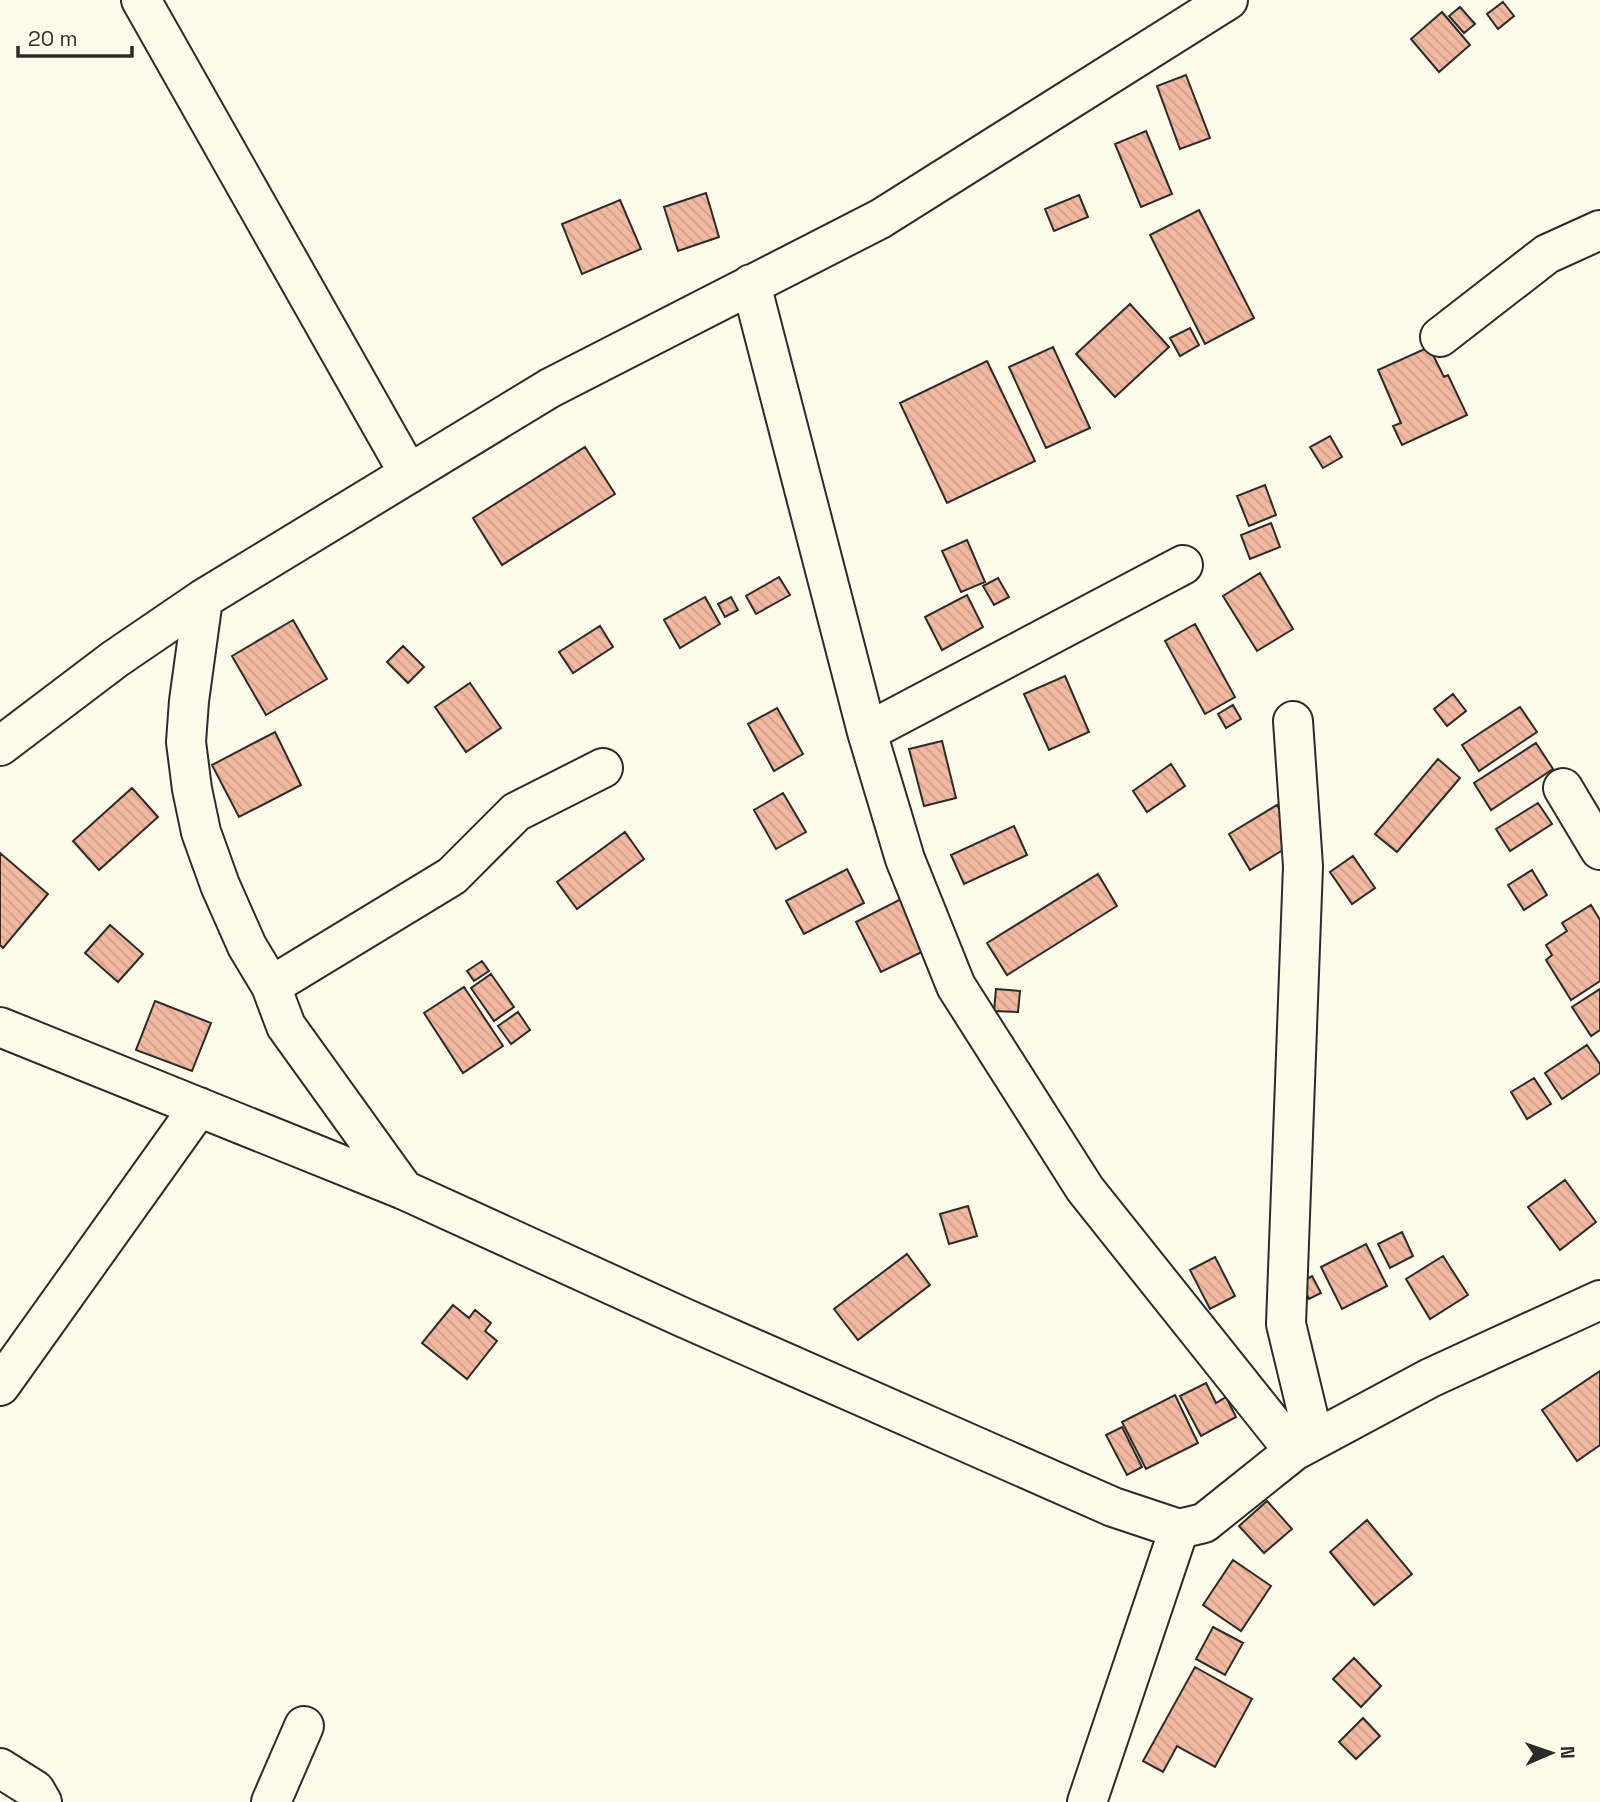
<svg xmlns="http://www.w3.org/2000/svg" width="1600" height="1802" viewBox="0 0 1600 1802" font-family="'Space Grotesk',sans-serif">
	<defs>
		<pattern id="building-back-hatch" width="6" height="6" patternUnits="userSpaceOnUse" patternTransform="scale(1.75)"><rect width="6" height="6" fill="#f2b8a0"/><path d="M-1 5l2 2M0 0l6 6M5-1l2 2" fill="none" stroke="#d09e8a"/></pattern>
	</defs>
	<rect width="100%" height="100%" fill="#fdfbea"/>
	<path fill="url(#building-back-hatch)" stroke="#2b2b2b" stroke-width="2" d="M 1503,2 L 1514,16 L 1498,29 L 1487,14 Z
		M 1460,7 L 1475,24 L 1464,33 L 1449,16 Z
		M 1442,12 L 1470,45 L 1439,72 L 1411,39 Z
		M 1186,75 L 1210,138 L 1180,149 L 1157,86 Z
		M 1146,131 L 1172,194 L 1141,207 L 1115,144 Z
		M 706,193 L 719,237 L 678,251 L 664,207 Z
		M 1079,195 L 1088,217 L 1054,231 L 1045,209 Z
		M 620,200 L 641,249 L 582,274 L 562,224 Z
		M 1199,210 L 1254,318 L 1205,344 L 1150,235 Z
		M 1130,304 L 1169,347 L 1115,397 L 1076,354 Z
		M 1190,328 L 1199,345 L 1180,356 L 1170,338 Z
		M 1053,347 L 1090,428 L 1046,448 L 1009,367 Z
		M 1429,347 L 1444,377 L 1448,375 L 1467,415 L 1402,445 L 1393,426 L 1401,423 L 1378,370 Z
		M 987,361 L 1035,461 L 947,503 L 900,403 Z
		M 1330,436 L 1342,457 L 1323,468 L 1310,447 Z
		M 585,447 L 615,494 L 502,565 L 473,518 Z
		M 1265,485 L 1276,515 L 1249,526 L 1237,496 Z
		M 1271,523 L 1280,547 L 1250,559 L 1241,535 Z
		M 967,540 L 985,582 L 961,592 L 942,551 Z
		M 1260,573 L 1293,629 L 1257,651 L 1223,596 Z
		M 779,577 L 790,595 L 756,614 L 746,596 Z
		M 998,578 L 1009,597 L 994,605 L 983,586 Z
		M 967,595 L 983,627 L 942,650 L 925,617 Z
		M 705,597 L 720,624 L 680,648 L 664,620 Z
		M 731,597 L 738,610 L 725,617 L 718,604 Z
		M 293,620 L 327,679 L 266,715 L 232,656 Z
		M 1195,624 L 1235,697 L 1205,714 L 1165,641 Z
		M 600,626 L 613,647 L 573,673 L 559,652 Z
		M 403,646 L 424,667 L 408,683 L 387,662 Z
		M 1065,676 L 1089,732 L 1049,750 L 1024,694 Z
		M 470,683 L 501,728 L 466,752 L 435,707 Z
		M 1453,694 L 1466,711 L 1447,726 L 1434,709 Z
		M 1233,705 L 1241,719 L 1226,728 L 1218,714 Z
		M 1520,707 L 1537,732 L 1479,771 L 1462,745 Z
		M 777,708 L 803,754 L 774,771 L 748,724 Z
		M 275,732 L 301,785 L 239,817 L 212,765 Z
		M 942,741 L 956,798 L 924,806 L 909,749 Z
		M 1536,743 L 1553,769 L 1491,810 L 1474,783 Z
		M 1438,759 L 1460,778 L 1397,852 L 1375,834 Z
		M 1171,764 L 1185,786 L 1147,812 L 1133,791 Z
		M 132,788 L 158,817 L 99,870 L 73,841 Z
		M 783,793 L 806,832 L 776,849 L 754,810 Z
		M 1538,803 L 1552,824 L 1510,851 L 1496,829 Z
		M 1277,805 L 1298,841 L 1250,870 L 1229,834 Z
		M 1014,826 L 1027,855 L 964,884 L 951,855 Z
		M 625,832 L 644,859 L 577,909 L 557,882 Z
		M 0,853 L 48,894 L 3,948 L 0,945 Z
		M 1353,856 L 1375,888 L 1352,904 L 1330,872 Z
		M 847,869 L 864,903 L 804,934 L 786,901 Z
		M 1532,870 L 1547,895 L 1524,910 L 1508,885 Z
		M 1098,874 L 1117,906 L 1007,975 L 987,943 Z
		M 901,899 L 926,950 L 881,972 L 856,922 Z
		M 1591,905 L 1600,920 L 1600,981 L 1571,1000 L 1546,960 L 1552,955 L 1546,945 L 1567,931 L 1562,923 Z
		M 110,925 L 143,954 L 118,982 L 85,953 Z
		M 482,961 L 489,971 L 474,981 L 467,971 Z
		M 491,974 L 514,1007 L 494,1021 L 471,988 Z
		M 464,987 L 503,1046 L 463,1073 L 424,1013 Z
		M 996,989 L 1020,991 L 1018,1012 L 994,1011 Z
		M 1600,989 L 1600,1030 L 1591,1036 L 1572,1007 Z
		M 155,1001 L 211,1023 L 192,1071 L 136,1050 Z
		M 518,1012 L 530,1030 L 511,1044 L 498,1026 Z
		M 1587,1045 L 1600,1064 L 1600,1073 L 1562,1099 L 1545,1073 Z
		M 1534,1078 L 1551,1104 L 1527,1119 L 1511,1092 Z
		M 1565,1180 L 1596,1222 L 1560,1250 L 1528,1207 Z
		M 968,1206 L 977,1236 L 949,1244 L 940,1214 Z
		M 1402,1232 L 1413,1256 L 1390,1268 L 1378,1244 Z
		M 1366,1244 L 1387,1286 L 1342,1309 L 1321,1267 Z
		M 907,1254 L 930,1285 L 858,1340 L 834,1309 Z
		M 1443,1256 L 1468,1295 L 1430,1319 L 1406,1279 Z
		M 1215,1257 L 1235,1296 L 1210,1309 L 1190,1270 Z
		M 1312,1276 L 1321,1293 L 1309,1299 L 1301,1282 Z
		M 453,1305 L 469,1318 L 475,1310 L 491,1323 L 485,1331 L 497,1341 L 467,1379 L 422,1343 Z
		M 1600,1371 L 1600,1445 L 1577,1461 L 1542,1410 Z
		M 1206,1383 L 1216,1403 L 1226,1397 L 1236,1417 L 1201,1436 L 1180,1396 Z
		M 1175,1395 L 1198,1443 L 1146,1469 L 1122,1422 Z
		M 1122,1427 L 1142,1467 L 1127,1475 L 1106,1435 Z
		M 1267,1501 L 1292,1529 L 1264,1553 L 1239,1526 Z
		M 1367,1520 L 1412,1574 L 1374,1605 L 1330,1552 Z
		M 1233,1560 L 1271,1586 L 1241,1631 L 1203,1605 Z
		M 1213,1627 L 1243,1643 L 1225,1675 L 1196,1659 Z
		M 1354,1658 L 1381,1686 L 1361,1707 L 1333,1679 Z
		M 1195,1667 L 1252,1699 L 1215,1767 L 1177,1746 L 1163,1772 L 1143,1761 Z
		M 1363,1718 L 1380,1736 L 1356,1759 L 1339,1742 Z"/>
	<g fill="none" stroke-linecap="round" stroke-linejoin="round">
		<defs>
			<path id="minor" d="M 141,0 L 409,474
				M 751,284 L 867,732 L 905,859 L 956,986 L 1085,1189 L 1294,1451
				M 1440,337 L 1547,254 L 1600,230
				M 203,599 L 189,701 L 186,742 L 192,789 L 201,832 L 220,885 L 247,946 L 271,986 L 286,1026 L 404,1190
				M 1293,721 L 1303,866 L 1286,1324 L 1314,1440
				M 867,732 L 1183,565
				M 0,746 L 115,659 L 203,599 L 550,388 L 880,219 L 1228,0
				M 1563,788 L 1600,850
				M 271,986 L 452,876 L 516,812 L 603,768
				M 0,1027 L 404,1190 L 682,1317 L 1113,1507 L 1179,1529 L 1204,1523 L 1294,1451 L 1430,1378 L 1600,1300
				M 0,1386 L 199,1107
				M 0,1768 L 35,1790 L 42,1802
				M 271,1802 L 304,1726
				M 1087,1802 L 1179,1529"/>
		</defs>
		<use href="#minor" stroke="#2b2b2b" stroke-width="42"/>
		<use href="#minor" stroke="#fdfbea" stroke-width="38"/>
	</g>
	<g transform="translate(1551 1753) rotate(88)" stroke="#fdfbea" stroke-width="5" paint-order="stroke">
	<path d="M0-5L12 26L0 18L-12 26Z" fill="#2b2b2b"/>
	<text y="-10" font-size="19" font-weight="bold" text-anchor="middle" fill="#2b2b2b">N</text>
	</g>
	<path d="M18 46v10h114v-10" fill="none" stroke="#2b2b2b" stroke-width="3.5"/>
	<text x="28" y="46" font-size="21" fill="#2b2b2b" stroke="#fdfbea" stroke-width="5" paint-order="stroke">20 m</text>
</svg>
